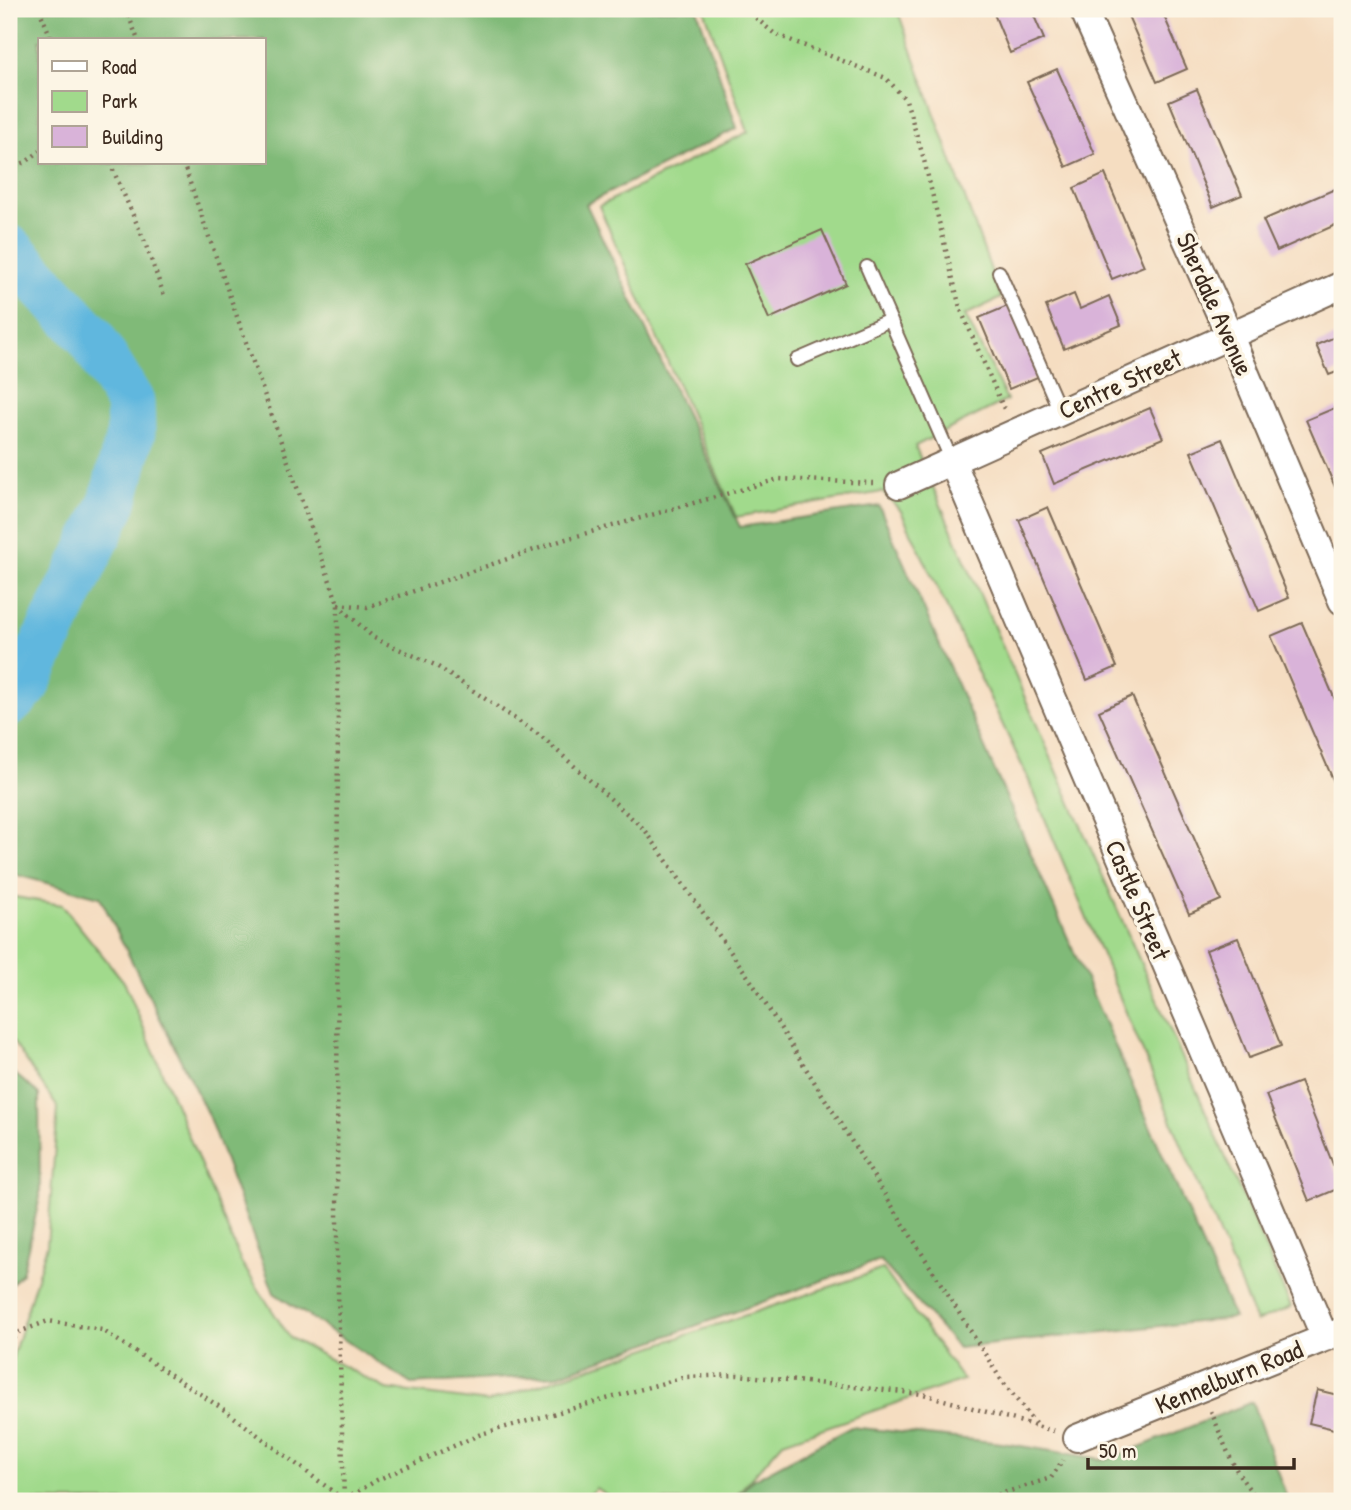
<svg xmlns="http://www.w3.org/2000/svg" width="1351" height="1510" viewBox="0 0 1351 1510" font-family="'Patrick Hand',sans-serif">
	<rect width="100%" height="100%" fill="#fcf5e5"/>
	<filter id="ink" filterUnits="userSpaceOnUse"><feTurbulence type="fractalNoise" baseFrequency=".0143" numOctaves="2"/><feDisplacementMap in="SourceGraphic" scale="14" xChannelSelector="R" yChannelSelector="G"/><feConvolveMatrix kernelMatrix="1 2 1 2 8 2 1 2 1" color-interpolation-filters="sRGB"/></filter>
	<filter id="wash" filterUnits="userSpaceOnUse"><feTurbulence type="fractalNoise" baseFrequency=".00686" numOctaves="4" result="noise"/><feDisplacementMap in="SourceGraphic" scale="28" xChannelSelector="R" yChannelSelector="G"/><feGaussianBlur stdDeviation="1.57" result="paint"/><feColorMatrix in="noise" values="0 0 0 0 0 0 0 0 0 0 0 0 0 0 0 0 0 1.4 0 .05"/><feComposite in="paint" operator="in"/></filter>
	<g filter="url(#wash)">
		<rect width="100%" height="100%" fill="#f5ddc1"/>
		<path fill="#a1da8c" stroke="#6e8255" stroke-width="2" d="M 704,9 L 897,9 L 1001,298 L 965,315 L 1007,400 L 915,446 L 1291,1307 L 1256,1322 L 1027,776 L 901,511 L 882,492 L 736,517 L 599,206 L 748,132 Z
			M 9,896 L 62,905 L 125,983 L 241,1262 L 290,1338 L 386,1389 L 488,1402 L 883,1269 L 963,1380 L 783,1442 L 731,1501 L 615,1501 L 596,1488 L 582,1501 L 9,1501 L 9,1369 L 47,1245 L 58,1108 L 9,1036 Z"/>
		<path fill="#80ba78" stroke="#5e724b" stroke-width="2" fill-rule="evenodd" d="M 9,9 L 697,9 L 737,128 L 586,204 L 740,527 L 879,506 L 1234,1318 L 958,1348 L 880,1260 L 558,1375 L 411,1384 L 274,1293 L 208,1115 L 100,897 L 9,873 ZM 40,40 L 264,40 L 264,163 L 40,163 Z
			M 9,1069 L 39,1094 L 40,1197 L 22,1273 L 9,1287 Z
			M 1252,1402 L 1288,1501 L 733,1501 L 752,1480 L 851,1427 L 1002,1443 L 1107,1460 Z"/>
		<g fill="none" stroke-linecap="round" stroke-linejoin="round">
			<path stroke="#61b7de" stroke-width="49" d="M 9,249 L 90,336 L 130,402 L 131,432 L 113,502 L 24,687 L 9,702"/>
		</g>
		<g id="blocks">
			<path fill="#d9b3d9" d="M 992,9 L 1031,9 L 1044,39 L 1010,53 Z
				M 1125,9 L 1161,9 L 1187,69 L 1157,82 Z
				M 1057,69 L 1095,154 L 1066,167 L 1027,82 Z
				M 1197,89 L 1242,195 L 1213,207 L 1169,101 Z
				M 1105,174 L 1144,266 L 1112,279 L 1074,188 Z
				M 1342,186 L 1342,222 L 1277,251 L 1263,220 Z
				M 822,230 L 846,284 L 769,319 L 745,264 Z
				M 1074,294 L 1080,309 L 1109,296 L 1121,325 L 1064,349 L 1046,306 Z
				M 1010,305 L 1040,376 L 1009,389 L 979,318 Z
				M 1342,334 L 1342,370 L 1329,375 L 1316,345 Z
				M 1337,407 L 1342,419 L 1342,503 L 1306,420 Z
				M 1150,408 L 1163,438 L 1054,484 L 1042,454 Z
				M 1222,439 L 1289,598 L 1259,611 L 1191,452 Z
				M 1048,507 L 1117,667 L 1087,680 L 1019,520 Z
				M 1302,623 L 1342,716 L 1342,787 L 1337,789 L 1271,636 Z
				M 1132,696 L 1221,900 L 1189,914 L 1099,711 Z
				M 1238,938 L 1281,1046 L 1249,1058 L 1206,950 Z
				M 1300,1082 L 1342,1187 L 1309,1201 L 1266,1095 Z
				M 1317,1390 L 1342,1396 L 1342,1431 L 1309,1423 Z"/>
		</g>
	</g>
	<g filter="url(#ink)">
		<use href="#blocks" fill-opacity="0" stroke="#7c6957" stroke-width="2"/>
		<g fill="none" stroke-linecap="round" stroke-linejoin="round">
			<defs>
				<path id="lane" d="M 867,267 L 952,461
					M 999,272 L 1060,411
					M 797,360 L 890,320"/>
				<path id="street" d="M 1083,9 L 1229,334 L 1342,601
					M 952,461 L 1325,1338
					M 899,485 L 1342,285
					M 1077,1438 L 1342,1331"/>
			</defs>
			<use href="#lane" stroke="#7c6957" stroke-width="16"/>
			<use href="#street" stroke="#7c6957" stroke-width="30"/>
			<path stroke="#7c6957" stroke-width="4.5" stroke-dasharray="2 5" stroke-linecap="butt" d="M 39,9 L 52,40
				M 126,9 L 138,40
				M 745,9 L 775,34 L 886,78 L 906,100 L 923,156 L 960,308 L 1004,409
				M 110,163 L 144,240 L 165,298
				M 183,163 L 338,604 L 337,1257 L 344,1501
				M 9,168 L 26,162 L 40,151
				M 338,604 L 367,607 L 566,539 L 779,479 L 873,483
				M 338,605 L 374,638 L 435,665 L 542,737 L 645,830 L 751,981 L 1000,1378 L 1037,1426
				M 9,1343 L 19,1332 L 48,1321 L 102,1330 L 226,1411 L 344,1500 L 377,1480 L 481,1434 L 685,1377 L 738,1375 L 923,1394 L 1054,1431
				M 1211,1411 C 1224,1442 1235,1479 1261,1501
				M 978,1501 L 1051,1478 L 1063,1460"/>
			<use href="#lane" stroke="#fff" stroke-width="12"/>
			<use href="#street" stroke="#fff" stroke-width="26"/>
		</g>
	</g>
	<g text-anchor="middle" stroke-width="7" stroke-linejoin="round" paint-order="stroke">
		<g font-size="26" fill="#3b2a1e" stroke="#fcf5e5">
			<text transform="translate(1215 304) rotate(66)" y="9">Sherdale Avenue</text>
			<text transform="translate(1120 384) rotate(-25)" y="9">Centre Street</text>
			<text transform="translate(1138 900) rotate(67)" y="9">Castle Street</text>
			<text transform="translate(1229 1377) rotate(-22)" y="9">Kennelburn Road</text>
		</g>
	</g>
	<rect width="1351" height="1510" fill="none" stroke="#fcf5e5" stroke-width="35"/>
	<rect x="38" y="38" width="228" height="126" fill="#fcf5e5" stroke="#afa495" stroke-width="2"/>
	<rect x="52" y="61" width="35" height="10" fill="#ffffff" stroke="#afa495" stroke-width="2"/>
	<text x="102" y="74" font-size="21" fill="#3b2a1e">Road</text>
	<rect x="52" y="91" width="35" height="21" fill="#a1da8c" stroke="#afa495" stroke-width="2"/>
	<text x="102" y="108" font-size="21" fill="#3b2a1e">Park</text>
	<rect x="52" y="126" width="35" height="21" fill="#d9b3d9" stroke="#afa495" stroke-width="2"/>
	<text x="102" y="144" font-size="21" fill="#3b2a1e">Building</text>
	<path d="M1088 1458v10h206v-10" fill="none" stroke="#3b2a1e" stroke-width="3.5"/>
	<text x="1099" y="1458" font-size="21" fill="#3b2a1e" stroke="#fcf5e5" stroke-width="5" paint-order="stroke">50 m</text>
</svg>
